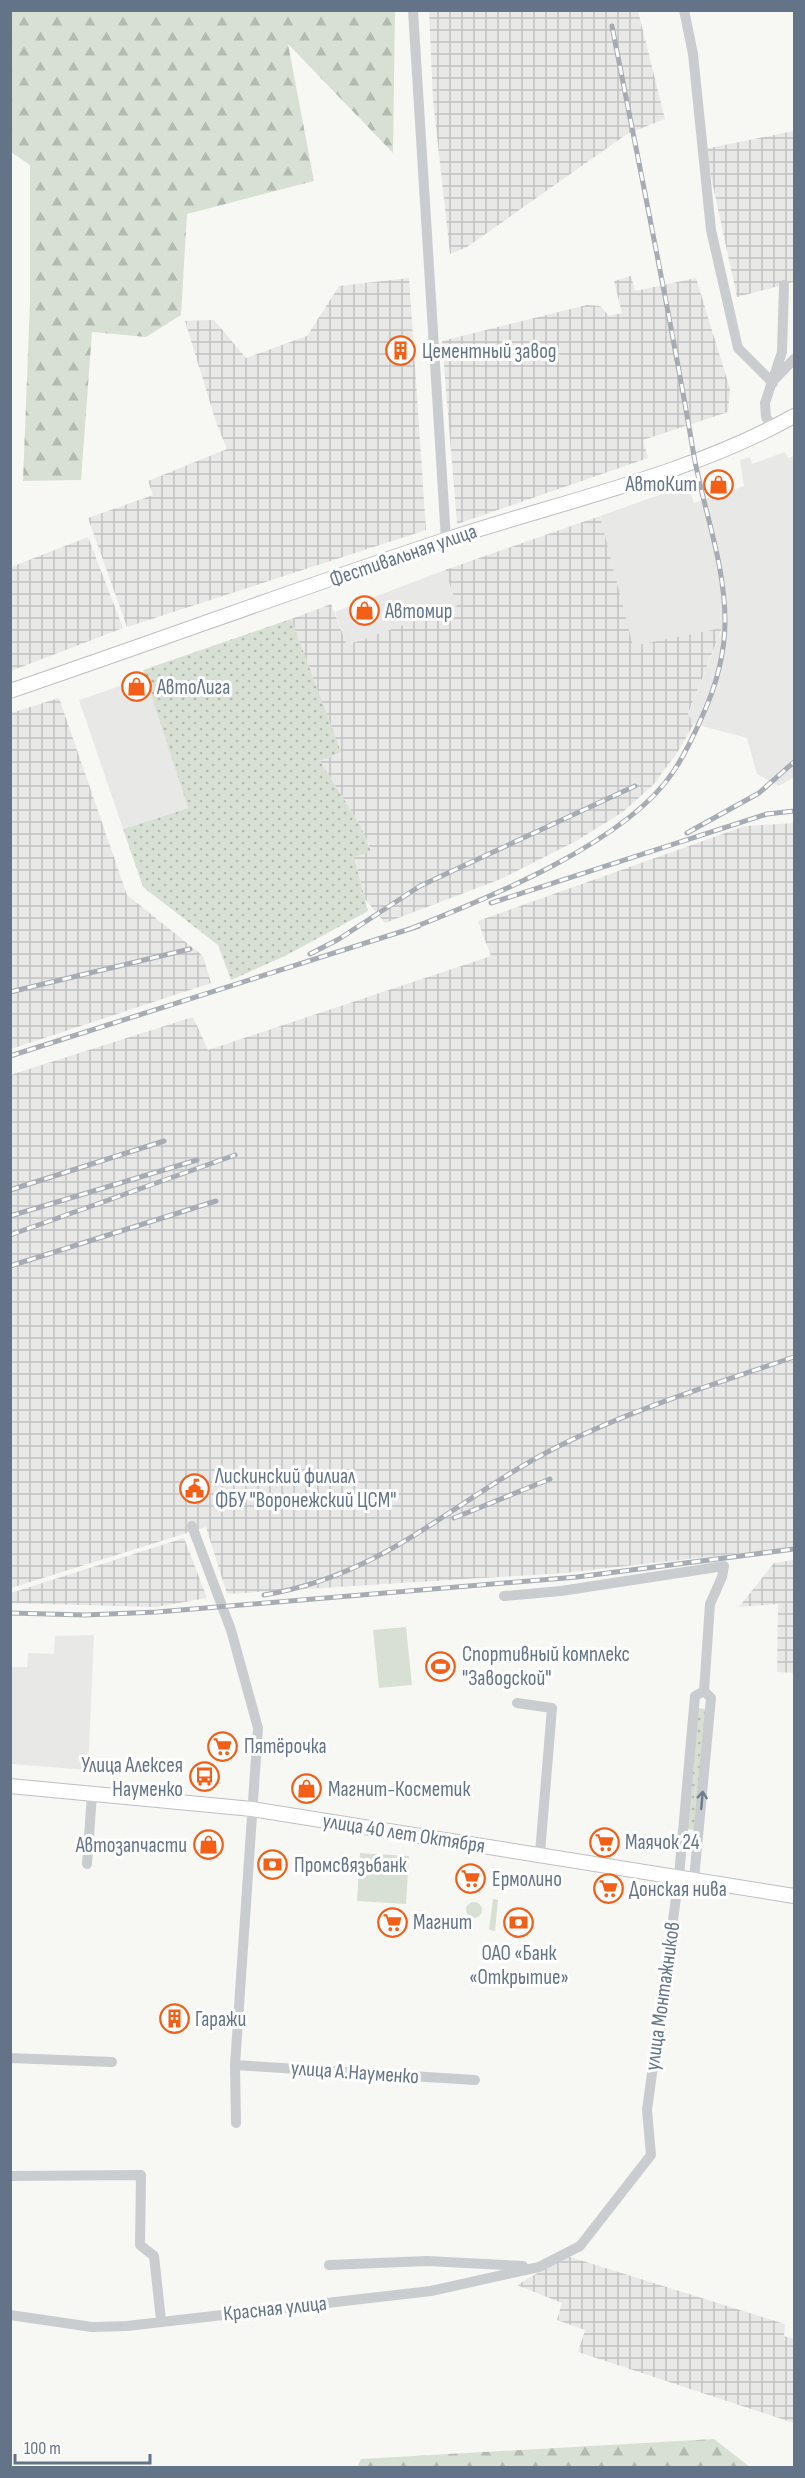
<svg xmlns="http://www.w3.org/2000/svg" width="805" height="2478" viewBox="0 0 805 2478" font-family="'Sofia Sans Condensed',sans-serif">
	<defs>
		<pattern id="industrial-grid" width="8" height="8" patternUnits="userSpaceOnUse" patternTransform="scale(1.5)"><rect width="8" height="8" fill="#e8e9e7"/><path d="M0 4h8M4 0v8" fill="none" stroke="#c0c1c1"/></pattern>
		<pattern id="grass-dots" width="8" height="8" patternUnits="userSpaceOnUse" patternTransform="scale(1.5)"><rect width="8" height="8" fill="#d8e0d4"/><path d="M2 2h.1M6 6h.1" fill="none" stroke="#b3bab2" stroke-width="1.8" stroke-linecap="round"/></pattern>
		<pattern id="forest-firs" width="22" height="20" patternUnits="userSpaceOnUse" patternTransform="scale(1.5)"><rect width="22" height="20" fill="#d8e0d4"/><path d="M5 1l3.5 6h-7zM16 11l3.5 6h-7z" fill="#b3bab2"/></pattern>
	</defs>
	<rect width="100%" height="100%" fill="#f7f8f4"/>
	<path fill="#e8e9e7" d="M 785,452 L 788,458 L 794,456 L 794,777 L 779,786 L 757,774 L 747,738 L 694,724 L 688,715 L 722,629 L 633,647 L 600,516 L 687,485 L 694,503 L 744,486 L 740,460 L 750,457 L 752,464 Z
		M 445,570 L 458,606 L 347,645 L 335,612 Z
		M 146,677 L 188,808 L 123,829 L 79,700 Z
		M 94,1635 L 88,1770 L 11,1764 L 11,1667 L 27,1667 L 28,1653 L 54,1654 L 55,1636 Z"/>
	<path fill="url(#industrial-grid)" d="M 429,11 L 638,11 L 665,119 L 627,134 L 467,247 L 450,254 L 433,100 Z
		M 794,131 L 794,282 L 737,297 L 705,149 Z
		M 631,276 L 635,291 L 696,278 L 730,389 L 728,412 L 643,440 L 648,458 L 457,524 L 442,341 L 587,305 L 600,306 L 609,316 L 622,313 L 614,281 Z
		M 409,278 L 426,530 L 127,627 L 88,518 L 153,495 L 148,481 L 227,449 L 216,422 L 185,321 L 214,320 L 246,358 L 307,336 L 339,286 Z
		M 600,516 L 633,646 L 722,628 L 688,714 L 694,724 L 677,753 L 653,785 L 623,812 L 576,841 L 501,879 L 385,923 L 365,899 L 354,857 L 371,850 L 360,825 L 320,761 L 340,752 L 291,619 L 331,604 L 347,645 L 457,606 L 445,570 Z
		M 88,537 L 123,628 L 11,671 L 11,567 Z
		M 59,698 L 127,895 L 203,956 L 211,983 L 11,1049 L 11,713 Z
		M 794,823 L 794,1547 L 564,1573 L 227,1594 L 206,1527 L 11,1588 L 10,1075 L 193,1017 L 208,1050 L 491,956 L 478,921 L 745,826 Z
		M 184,1538 L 207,1598 L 156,1607 L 11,1603 L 11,1593 Z
		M 794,1560 L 794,1673 L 777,1672 L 778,1604 L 739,1607 L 774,1563 Z
		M 567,2256 L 785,2324 L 784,2336 L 794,2339 L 794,2423 L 578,2352 L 585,2330 L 557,2320 L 562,2303 L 517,2285 Z"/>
	<path fill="url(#grass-dots)" d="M 291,619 L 341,752 L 320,761 L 360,825 L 371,851 L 354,857 L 368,911 L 285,956 L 231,980 L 218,945 L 143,887 L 123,829 L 188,808 L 143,670 Z
		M 697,1708 L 707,1709 L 695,1830 L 686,1829 Z"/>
	<path fill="url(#forest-firs)" d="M 10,11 L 395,11 L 393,153 L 288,44 L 314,181 L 187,214 L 181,315 L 146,337 L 92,332 L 81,480 L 23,481 L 30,301 L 30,165 L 11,152 Z
		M 493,1899 L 498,1900 L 495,1931 L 489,1930 Z
		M 714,2439 L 750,2467 L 357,2467 L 361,2459 Z"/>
	<path fill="#d8e0d4" d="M 406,1627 L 412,1685 L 379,1688 L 373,1630 Z
		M 360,1853 L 409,1856 L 406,1904 L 357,1901 Z
		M466 1910a8 8 0 1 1 16 0a8 8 0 1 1-16 0Z"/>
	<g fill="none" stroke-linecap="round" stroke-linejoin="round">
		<defs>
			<path id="major" d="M 10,691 C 157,641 302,587 448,539 C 561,502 691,474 794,416
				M 10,1786 L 252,1809 L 794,1896"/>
		</defs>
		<use href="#major" stroke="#bcbfc3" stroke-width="16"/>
		<path stroke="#cacdd0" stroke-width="10" d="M 413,10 L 446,540
			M 684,10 L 693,54 L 711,230 L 738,348 L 773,383
			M 776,378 L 794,359
			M 773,428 L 766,417 L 765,403 L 782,352 L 784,285
			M 192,1526 L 231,1630 L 258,1728 L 235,2065 L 236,2123
			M 504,1596 L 561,1591 L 724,1566 L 722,1577 L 710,1604 L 704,1691
			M 517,1703 L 552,1708 L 540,1853
			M 87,1864 L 92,1794
			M 694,1879 L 711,1698 L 704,1691
			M 10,2058 L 112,2062
			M 235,2065 L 475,2080
			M 10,2176 L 141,2175 L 140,2245 L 154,2256 L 161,2320
			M 329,2265 L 427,2261 L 523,2266
			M 10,2315 L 92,2327 L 127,2326 L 431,2291 L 539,2267 L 580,2246 L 651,2155 L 647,2110 L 679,1876 L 695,1696 L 704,1691"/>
		<use href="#major" stroke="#fff" stroke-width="14"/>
		<defs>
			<path id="rail" d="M 687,833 L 759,793 L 794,762
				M 491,903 L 767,814 L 794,811
				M 412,928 C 489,898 627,842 673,772 C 684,756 693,737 701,719 C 715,689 725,655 725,621 C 725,564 704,511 694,456 C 670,313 640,170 612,26
				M 310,954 L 339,939 L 420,886 L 635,786
				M 10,992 L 190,949
				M 10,1056 L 419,926
				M 10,1190 L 164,1141
				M 10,1216 L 197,1160
				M 10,1235 L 235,1155
				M 10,1266 L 216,1201
				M 454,1518 L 550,1479
				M 264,1595 C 386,1575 453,1500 557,1447 C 632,1409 715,1384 794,1357
				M 10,1613 L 85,1615 L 157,1612 L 577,1577 L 794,1549"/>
		</defs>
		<use href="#rail" stroke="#a6acb3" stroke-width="5"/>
		<use href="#rail" stroke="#fff" stroke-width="3" stroke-dasharray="9" stroke-linecap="butt"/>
	</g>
	<defs><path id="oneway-shaft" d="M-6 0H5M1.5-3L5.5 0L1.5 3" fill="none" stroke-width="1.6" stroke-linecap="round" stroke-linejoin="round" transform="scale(1.5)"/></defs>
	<use stroke="#6d7d8f" href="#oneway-shaft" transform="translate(702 1800) rotate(-85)"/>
	<defs>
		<symbol id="building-ring" viewBox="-11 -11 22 22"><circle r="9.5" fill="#fff" stroke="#f45f17" stroke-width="1.5"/><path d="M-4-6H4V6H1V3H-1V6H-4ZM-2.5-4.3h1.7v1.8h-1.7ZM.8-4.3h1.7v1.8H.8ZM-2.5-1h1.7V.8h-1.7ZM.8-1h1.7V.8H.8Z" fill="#f45f17"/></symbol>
		<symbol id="shop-ring" viewBox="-11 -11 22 22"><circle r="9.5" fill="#fff" stroke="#f45f17" stroke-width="1.5"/><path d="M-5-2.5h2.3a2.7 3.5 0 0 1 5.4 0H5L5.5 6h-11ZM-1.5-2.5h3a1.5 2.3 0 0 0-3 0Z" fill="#f45f17"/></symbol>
		<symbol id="civic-ring" viewBox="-11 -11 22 22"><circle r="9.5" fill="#fff" stroke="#f45f17" stroke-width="1.5"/><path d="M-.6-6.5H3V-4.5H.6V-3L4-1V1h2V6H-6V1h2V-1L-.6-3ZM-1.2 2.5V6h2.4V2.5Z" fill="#f45f17"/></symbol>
		<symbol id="stadium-ring" viewBox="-11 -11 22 22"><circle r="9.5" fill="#fff" stroke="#f45f17" stroke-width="1.5"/><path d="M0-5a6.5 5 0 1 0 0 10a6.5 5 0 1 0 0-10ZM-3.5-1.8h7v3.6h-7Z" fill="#f45f17"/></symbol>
		<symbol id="supermarket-ring" viewBox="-11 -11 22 22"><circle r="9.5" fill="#fff" stroke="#f45f17" stroke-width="1.5"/><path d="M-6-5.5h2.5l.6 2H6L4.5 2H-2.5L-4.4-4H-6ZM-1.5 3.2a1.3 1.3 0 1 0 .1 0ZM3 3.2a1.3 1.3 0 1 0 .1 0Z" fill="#f45f17"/></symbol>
		<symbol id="bus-ring" viewBox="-11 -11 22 22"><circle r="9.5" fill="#fff" stroke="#f45f17" stroke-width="1.5"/><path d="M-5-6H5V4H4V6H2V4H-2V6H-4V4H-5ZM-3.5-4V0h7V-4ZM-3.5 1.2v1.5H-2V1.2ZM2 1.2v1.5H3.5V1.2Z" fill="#f45f17"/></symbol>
		<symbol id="bank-ring" viewBox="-11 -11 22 22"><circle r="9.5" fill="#fff" stroke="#f45f17" stroke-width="1.5"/><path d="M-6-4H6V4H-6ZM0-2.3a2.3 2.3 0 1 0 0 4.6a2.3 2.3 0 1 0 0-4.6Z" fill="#f45f17"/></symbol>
	</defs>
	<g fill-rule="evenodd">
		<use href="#building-ring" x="384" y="334" width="33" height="33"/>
		<use href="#shop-ring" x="702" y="468" width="33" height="33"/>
		<use href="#shop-ring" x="348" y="594" width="33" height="33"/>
		<use href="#shop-ring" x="120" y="670" width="33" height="33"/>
		<use href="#civic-ring" x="178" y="1472" width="33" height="33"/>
		<use href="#stadium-ring" x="424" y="1650" width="33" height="33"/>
		<use href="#supermarket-ring" x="206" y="1730" width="33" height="33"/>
		<use href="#bus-ring" x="188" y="1760" width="33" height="33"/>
		<use href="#shop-ring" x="290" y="1772" width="33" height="33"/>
		<use href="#supermarket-ring" x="588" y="1826" width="33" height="33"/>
		<use href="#shop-ring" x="192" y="1828" width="33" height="33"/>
		<use href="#bank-ring" x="256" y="1848" width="33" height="33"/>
		<use href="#supermarket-ring" x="454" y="1862" width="33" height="33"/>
		<use href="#supermarket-ring" x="592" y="1872" width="33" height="33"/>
		<use href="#supermarket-ring" x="376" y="1906" width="33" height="33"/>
		<use href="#bank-ring" x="502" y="1906" width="33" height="33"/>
		<use href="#building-ring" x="158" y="2002" width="33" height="33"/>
	</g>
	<g text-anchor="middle" stroke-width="6" stroke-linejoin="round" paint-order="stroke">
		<g font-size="21" fill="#637488" stroke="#fff" text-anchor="start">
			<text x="422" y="358">Цементный завод</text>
			<text x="697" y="491" text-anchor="end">АвтоКит</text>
			<text x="385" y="618">Автомир</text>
			<text x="157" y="694">АвтоЛига</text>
			<text x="215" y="1483">Лискинский филиал<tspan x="215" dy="24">ФБУ "Воронежский ЦСМ"</tspan></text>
			<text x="462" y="1661">Спортивный комплекс<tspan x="462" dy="24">"Заводской"</tspan></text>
			<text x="244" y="1753">Пятёрочка</text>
			<text x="183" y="1772" text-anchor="end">Улица Алексея<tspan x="183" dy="24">Науменко</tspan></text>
			<text x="328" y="1796">Магнит-Косметик</text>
			<text x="625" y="1849">Маячок 24</text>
			<text x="187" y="1852" text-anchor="end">Автозапчасти</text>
			<text x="294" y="1872">Промсвязьбанк</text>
			<text x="492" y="1886">Ермолино</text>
			<text x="629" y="1896">Донская нива</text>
			<text x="413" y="1929">Магнит</text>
			<text x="519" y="1960" text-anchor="middle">ОАО «Банк<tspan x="519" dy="24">«Открытие»</tspan></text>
			<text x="195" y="2026">Гаражи</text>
		</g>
		<g font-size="21" fill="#637488" stroke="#fff">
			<text transform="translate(403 555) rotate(-19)" y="7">Фестивальная улица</text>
			<text transform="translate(404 1833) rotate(9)" y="7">улица 40 лет Октября</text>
			<text transform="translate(662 1996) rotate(-82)" y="7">улица Монтажников</text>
			<text transform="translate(355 2072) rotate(4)" y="7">улица А.Науменко</text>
			<text transform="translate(275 2308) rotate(-6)" y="7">Красная улица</text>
		</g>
	</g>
	<rect width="805" height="2478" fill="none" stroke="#637488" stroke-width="24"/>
	<path d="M15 2454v9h135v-9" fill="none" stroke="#637488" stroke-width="3"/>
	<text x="24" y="2454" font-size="18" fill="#637488" stroke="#ffffff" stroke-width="4.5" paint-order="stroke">100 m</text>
</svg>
